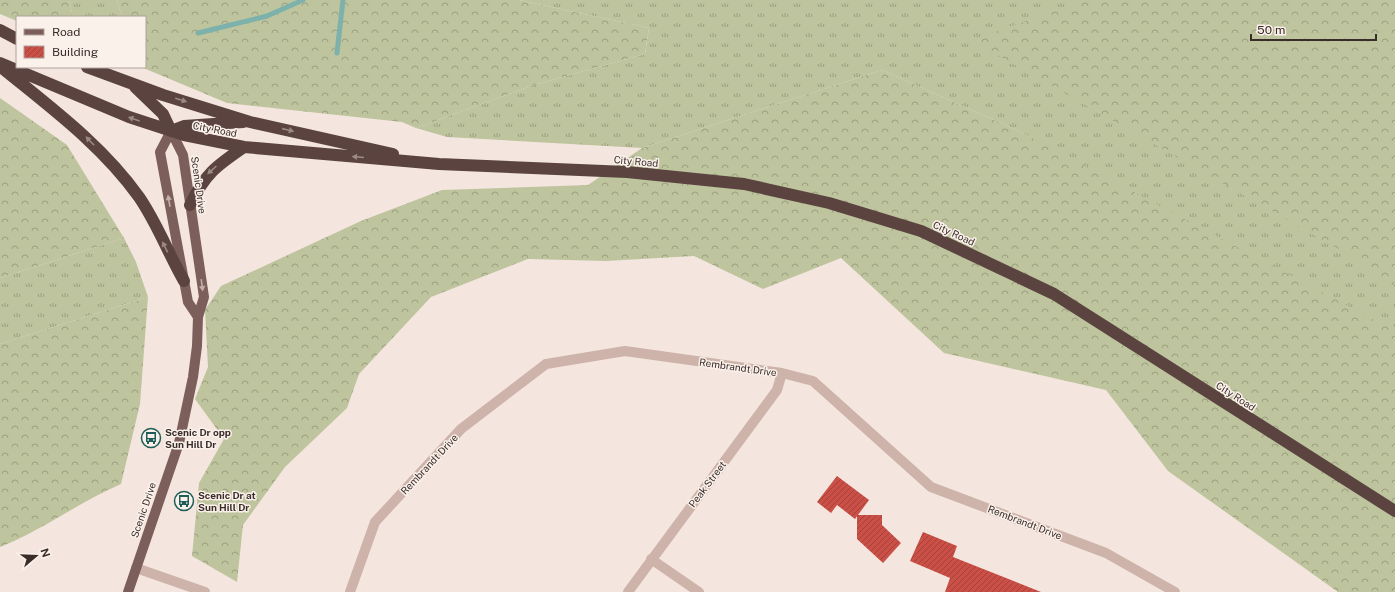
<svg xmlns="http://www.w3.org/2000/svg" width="1395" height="592" viewBox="0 0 1395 592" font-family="'Public Sans',sans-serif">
	<defs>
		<pattern id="grass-tufts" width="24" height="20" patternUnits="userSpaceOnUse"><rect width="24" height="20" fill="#bec49d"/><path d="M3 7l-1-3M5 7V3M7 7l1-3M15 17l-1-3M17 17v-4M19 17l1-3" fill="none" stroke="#9b9f80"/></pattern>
		<pattern id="forest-crowns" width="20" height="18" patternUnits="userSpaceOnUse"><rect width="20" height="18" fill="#bec49d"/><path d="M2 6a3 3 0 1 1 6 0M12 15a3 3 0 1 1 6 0" fill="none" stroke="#9b9f80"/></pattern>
		<pattern id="building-hatch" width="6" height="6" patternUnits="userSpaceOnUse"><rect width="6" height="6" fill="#ca4f46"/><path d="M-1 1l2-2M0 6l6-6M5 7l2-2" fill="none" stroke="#a5423a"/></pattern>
	</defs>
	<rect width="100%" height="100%" fill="#f4e6de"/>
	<path fill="url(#grass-tufts)" d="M 69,0 L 117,0 L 122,17 L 73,17 Z
		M 519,0 L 1395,0 L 1395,351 L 1023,133 L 882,70 L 642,148 L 447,137 L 416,128 L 534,85 L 645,54 L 649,28 Z
		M 124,238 L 136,262 L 148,297 L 0,344 L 0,278 Z"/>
	<path fill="url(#forest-crowns)" d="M 0,0 L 69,0 L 73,17 L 17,17 L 17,21 L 0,14 Z
		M 117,0 L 519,0 L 649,28 L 645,54 L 534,85 L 416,128 L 402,122 L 227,103 L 141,67 L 145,67 L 145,17 L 122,17 Z
		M 1087,0 L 1395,0 L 1395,281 L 1391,287 L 1342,251 L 971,40 Z
		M 882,70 L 1023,133 L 1395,331 L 1395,592 L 1338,592 L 1168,471 L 1106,390 L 944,353 L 841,258 L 763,289 L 694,256 L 606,261 L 528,259 L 431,297 L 359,374 L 347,408 L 285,467 L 243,525 L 237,582 L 192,556 L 199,483 L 224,439 L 195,399 L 208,367 L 205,310 L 221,286 L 361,221 L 442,190 L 588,185 L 642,148 Z
		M 0,98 L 67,145 L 124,238 L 0,278 Z
		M 148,297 L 140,404 L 121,484 C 79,502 43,530 0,547 L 0,344 Z"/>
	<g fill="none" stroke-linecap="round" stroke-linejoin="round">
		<path stroke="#7cb2ab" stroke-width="5" d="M 198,33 L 267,16 L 303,0
			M 337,53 L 343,0"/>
	</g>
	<path fill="url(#building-hatch)" d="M 837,476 L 869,500 L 858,515 L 882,515 L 882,525 L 901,543 L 883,563 L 857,539 L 857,516 L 855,519 L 837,505 L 831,513 L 817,502 Z
		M 923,532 L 957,546 L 953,557 L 1041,592 L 945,592 L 950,578 L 910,561 Z"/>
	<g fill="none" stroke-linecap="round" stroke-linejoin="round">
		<path stroke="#cdb3a9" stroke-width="10" d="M 651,559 L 699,592
			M 136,568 L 205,592
			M 350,592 L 375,522 L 461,429 L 546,364 L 625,351 L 782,373 L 813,381 L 931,487 L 1106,553 L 1175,592
			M 628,592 L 777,390 L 782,373"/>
		<path stroke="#7c5f5a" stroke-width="10" d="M 171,131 L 160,152 L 188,302 L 198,317
			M 128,592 L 179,443 L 193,377 L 197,346 L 198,317 L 204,297 L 183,155 L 171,131"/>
		<path stroke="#5b4440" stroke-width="12" d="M 0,30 L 17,39
			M 0,63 L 129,117 L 184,135 L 244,147 L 439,164 L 627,172 L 744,184 L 829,203 L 921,231 L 1054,294 L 1395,511
			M 1,67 C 50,107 102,145 139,197 C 157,223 168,253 184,281
			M 87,67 L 163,95 L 250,122 L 393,154
			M 135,87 L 163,114 L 171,131
			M 171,131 L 184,126 L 243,122
			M 190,205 C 205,174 216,166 244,147"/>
	</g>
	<defs><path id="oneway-solid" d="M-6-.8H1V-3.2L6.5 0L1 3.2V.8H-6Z"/></defs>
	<g fill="#9b8984">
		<use href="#oneway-solid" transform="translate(181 100) rotate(17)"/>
		<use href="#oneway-solid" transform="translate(134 119) rotate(-161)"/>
		<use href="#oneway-solid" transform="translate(288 130) rotate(13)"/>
		<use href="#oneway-solid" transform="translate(90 141) rotate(-134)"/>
		<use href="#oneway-solid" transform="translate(358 157) rotate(-175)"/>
		<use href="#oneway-solid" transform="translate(212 170) rotate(138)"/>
		<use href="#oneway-solid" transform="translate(165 247) rotate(-116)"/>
	</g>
	<g fill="#c2afaa">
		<use href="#oneway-solid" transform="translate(169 201) rotate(-100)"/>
		<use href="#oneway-solid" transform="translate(202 285) rotate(82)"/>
	</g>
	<defs>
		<symbol id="bus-ring" viewBox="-11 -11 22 22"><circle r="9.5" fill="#fbf1eb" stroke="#1d5d56" stroke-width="1.5"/><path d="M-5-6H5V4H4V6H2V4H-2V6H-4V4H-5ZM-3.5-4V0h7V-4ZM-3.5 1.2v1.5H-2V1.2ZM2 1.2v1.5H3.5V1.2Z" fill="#1d5d56"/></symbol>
	</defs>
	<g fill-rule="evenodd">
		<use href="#bus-ring" x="140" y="427" width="22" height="22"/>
		<use href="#bus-ring" x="173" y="490" width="22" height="22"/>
	</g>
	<g text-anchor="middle" stroke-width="3" stroke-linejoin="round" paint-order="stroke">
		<g font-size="10" fill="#3a2c29" stroke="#fbf1eb">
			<text transform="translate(215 129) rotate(11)" y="4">City Road</text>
			<text transform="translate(636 161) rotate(5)" y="4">City Road</text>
			<text transform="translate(199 185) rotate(82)" y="4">Scenic Drive</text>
			<text transform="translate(954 233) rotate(25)" y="4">City Road</text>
			<text transform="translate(738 367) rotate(8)" y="4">Rembrandt Drive</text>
			<text transform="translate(1236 396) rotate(33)" y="4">City Road</text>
			<text transform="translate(429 464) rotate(-47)" y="4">Rembrandt Drive</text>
			<text transform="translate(707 484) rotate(-53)" y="4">Peak Street</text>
			<text transform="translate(143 510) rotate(-71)" y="4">Scenic Drive</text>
			<text transform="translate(1025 522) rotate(21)" y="4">Rembrandt Drive</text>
		</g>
		<g font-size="10" font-weight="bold" fill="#3a2c29" stroke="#fbf1eb" text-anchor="start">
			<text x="165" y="436">Scenic Dr opp<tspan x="165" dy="12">Sun Hill Dr</tspan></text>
			<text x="198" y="499">Scenic Dr at<tspan x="198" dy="12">Sun Hill Dr</tspan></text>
		</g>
	</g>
	<rect x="16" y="16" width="130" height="52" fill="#fbf1eb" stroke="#aea29d"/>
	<rect x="24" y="29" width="20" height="6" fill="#7c5f5a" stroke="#aea29d"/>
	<text x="52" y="36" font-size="12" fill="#3a2c29">Road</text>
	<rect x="24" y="46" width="20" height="12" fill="url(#building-hatch)" stroke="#aea29d"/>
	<text x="52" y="56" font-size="12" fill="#3a2c29">Building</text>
	<g transform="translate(36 556) rotate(71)" stroke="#fbf1eb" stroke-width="3" paint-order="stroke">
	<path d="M0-3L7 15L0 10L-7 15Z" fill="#3a2c29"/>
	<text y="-6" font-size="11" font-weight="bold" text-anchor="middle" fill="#3a2c29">N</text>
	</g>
	<path d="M1251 34v6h125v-6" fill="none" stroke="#3a2c29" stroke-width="2"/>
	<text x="1257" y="34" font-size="12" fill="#3a2c29" stroke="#fbf1eb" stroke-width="3" paint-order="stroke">50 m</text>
</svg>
